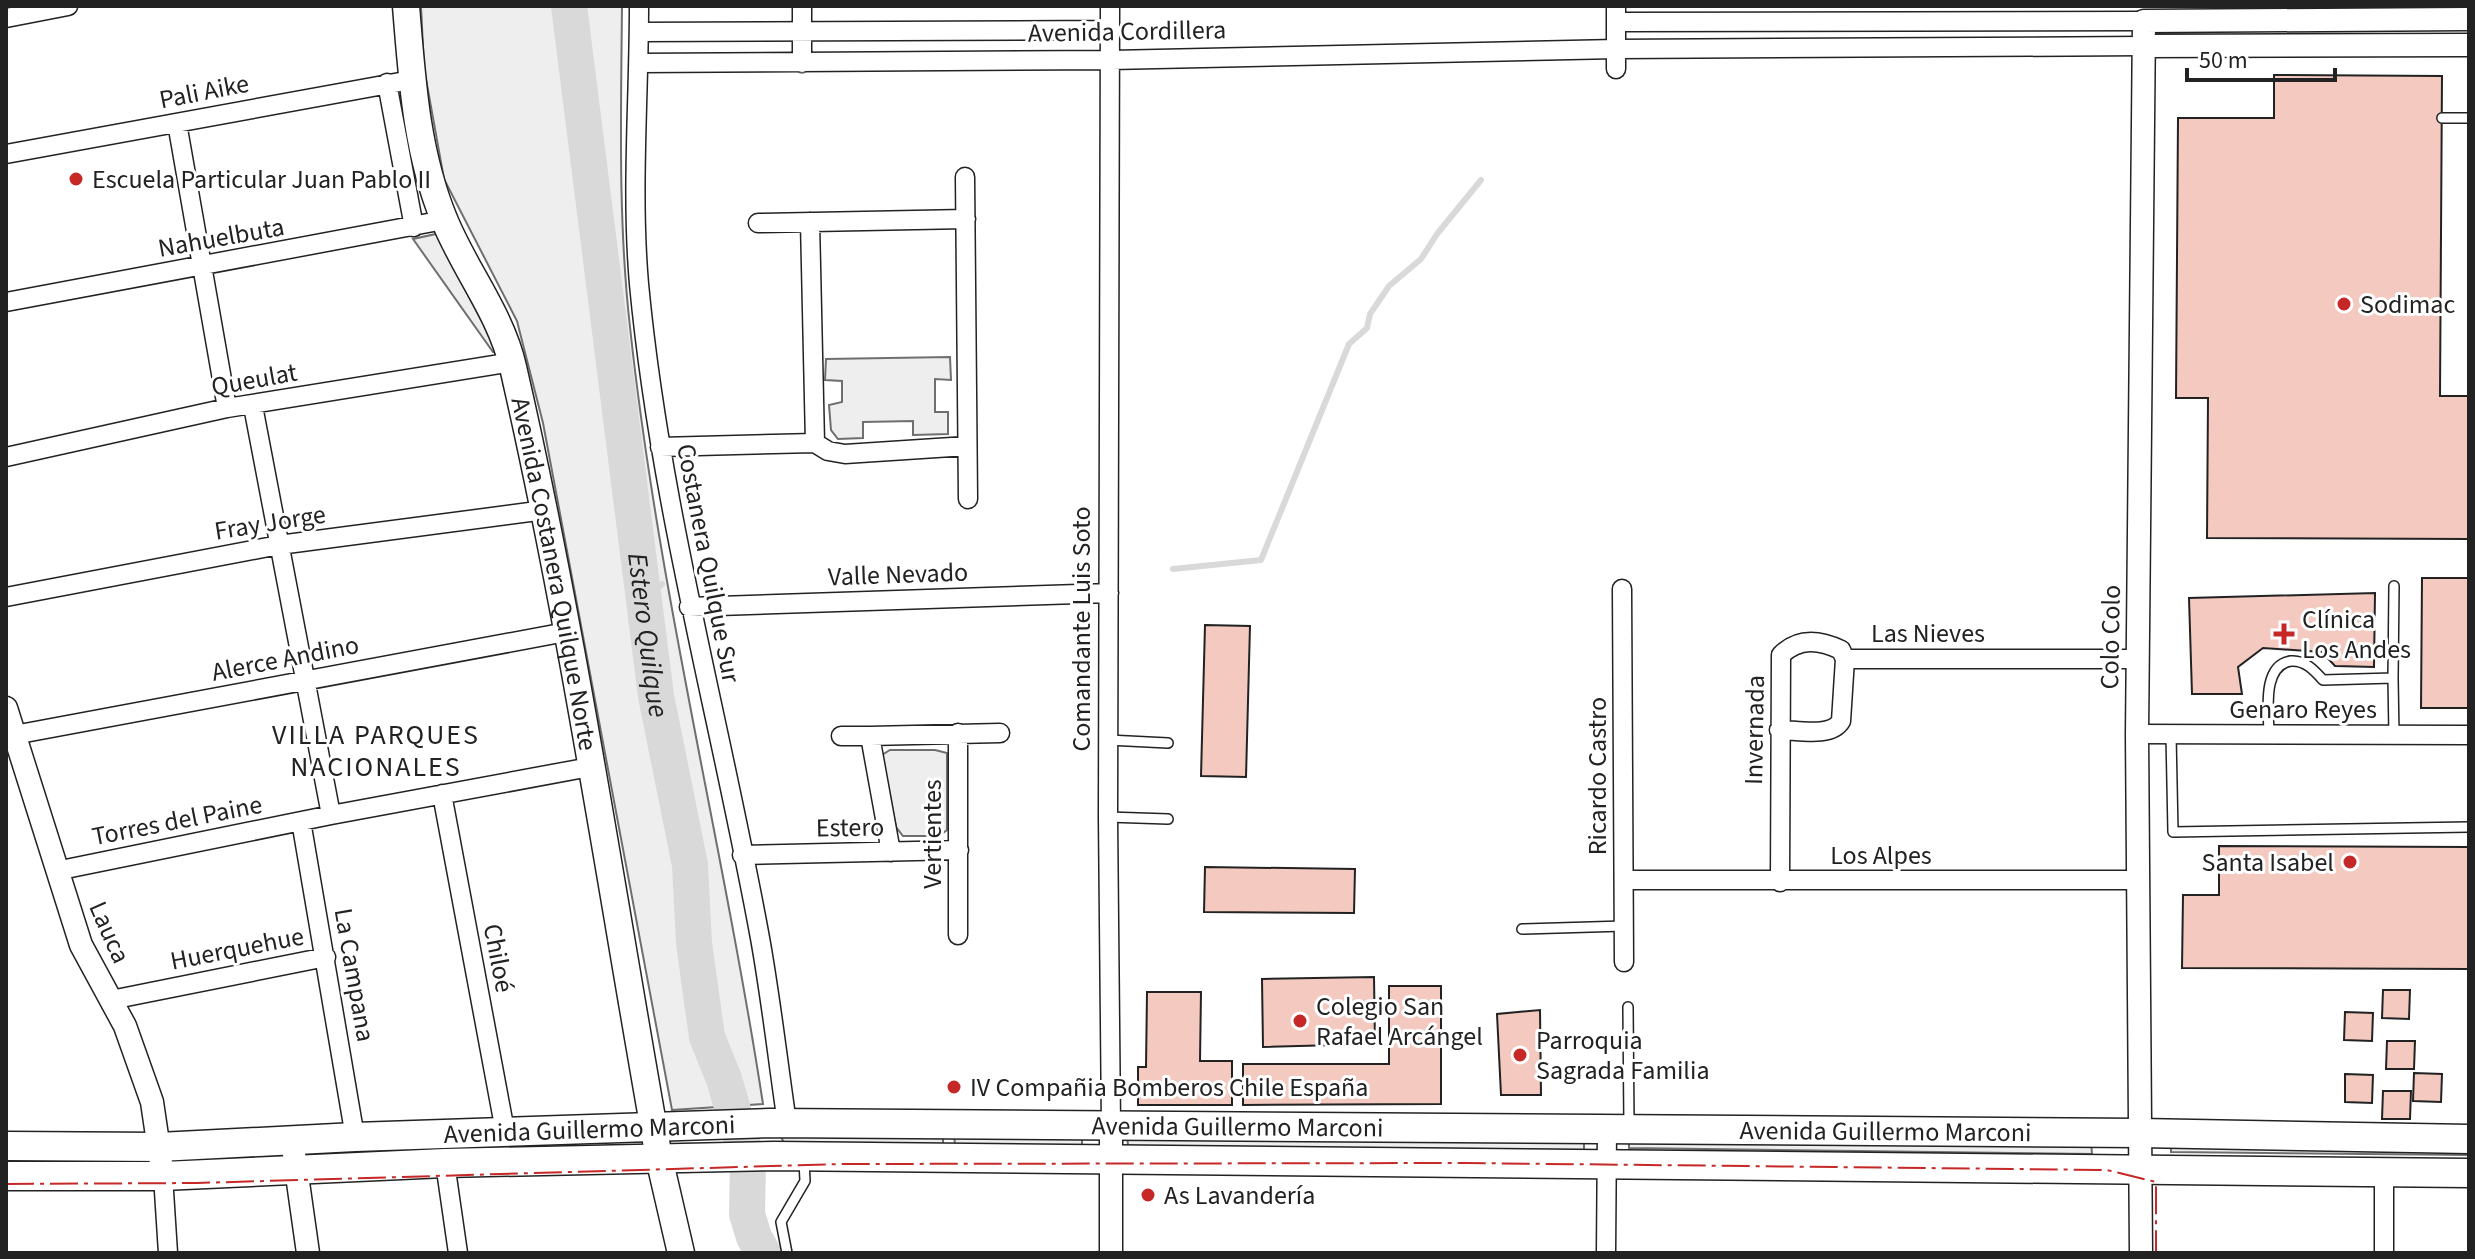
<svg xmlns="http://www.w3.org/2000/svg" width="2475" height="1259" viewBox="0 0 2475 1259" font-family="'Source Sans 3',sans-serif">
	<rect width="100%" height="100%" fill="#fff"/>
	<path fill="#eee" stroke="#6f6f6f" stroke-width="2" d="M 421,6 L 622,6 C 621,113 618,221 630,327 C 658,589 723,844 763,1104 L 672,1110 L 543,423 L 517,321 L 444,179 L 424,68 Z
		M 436,234 L 498,352 L 493,352 L 413,239 Z
		M 950,357 L 951,380 L 935,379 L 935,412 L 948,412 L 948,434 L 913,435 L 913,421 L 863,422 L 863,438 L 838,439 L 831,430 L 829,405 L 842,402 L 842,381 L 825,380 L 826,359 Z
		M 890,750 L 935,750 L 947,753 L 947,830 L 939,836 L 903,836 L 896,827 L 882,755 Z
		M 943,1133 L 943,1147 L 785,1146 L 780,1134 Z
		M 954,1134 L 1082,1135 L 1082,1146 L 955,1145 Z
		M 1127,1134 L 1584,1138 L 1584,1150 L 1128,1146 Z
		M 1629,1137 L 2091,1141 L 2092,1154 L 1629,1148 Z
		M 2171,1141 L 2469,1147 L 2469,1155 L 2171,1152 Z"/>
	<path fill="#d9d9d9" stroke="#6f6f6f" stroke-width="2" d="M 734,1163 L 764,1164 C 750,1189 754,1226 772,1248 L 778,1248 L 781,1253 L 749,1253 C 743,1240 739,1222 739,1207 C 739,1189 744,1179 734,1163 Z"/>
	<g fill="none" stroke-linecap="round" stroke-linejoin="round">
		<path stroke="#d9d9d9" stroke-width="6" d="M 1173,569 L 1261,560 L 1349,344 L 1367,328 L 1370,314 L 1389,286 L 1421,259 L 1437,234 L 1481,180
			M 644,602 L 662,584"/>
		<path stroke="#d9d9d9" stroke-width="36" id="s1" d="M 569,6 L 656,696 L 690,865 L 694,943 L 707,1037 L 724,1079 L 748,1162 L 747,1214 L 754,1237 L 763,1253"/>
	</g>
	<path fill="#f3c9c0" stroke="#222" stroke-width="2" d="M 2274,75 L 2442,76 L 2440,396 L 2469,396 L 2469,539 L 2207,538 L 2208,398 L 2176,398 L 2178,118 L 2274,118 Z
		M 2422,578 L 2469,578 L 2469,708 L 2421,708 Z
		M 2375,593 L 2374,667 L 2335,666 L 2322,652 L 2263,648 L 2238,667 L 2242,694 L 2192,694 L 2189,598 Z
		M 1205,625 L 1250,626 L 1246,777 L 1201,776 Z
		M 2219,846 L 2469,847 L 2469,969 L 2182,968 L 2183,895 L 2219,895 Z
		M 1205,867 L 1355,869 L 1354,913 L 1204,912 Z
		M 1374,977 L 1375,1044 L 1263,1047 L 1262,979 Z
		M 1389,986 L 1441,986 L 1441,1104 L 1243,1105 L 1243,1064 L 1389,1064 Z
		M 2383,990 L 2410,990 L 2409,1019 L 2382,1018 Z
		M 1147,992 L 1201,992 L 1200,1061 L 1232,1061 L 1232,1105 L 1138,1105 L 1138,1067 L 1146,1067 Z
		M 1540,1010 L 1541,1095 L 1501,1095 L 1497,1014 Z
		M 2345,1012 L 2373,1013 L 2372,1041 L 2344,1040 Z
		M 2387,1041 L 2415,1041 L 2414,1069 L 2386,1069 Z
		M 2414,1073 L 2442,1074 L 2441,1102 L 2413,1101 Z
		M 2345,1074 L 2373,1075 L 2372,1103 L 2345,1102 Z
		M 2383,1091 L 2411,1091 L 2410,1119 L 2382,1119 Z"/>
	<g fill="none" stroke-linecap="round" stroke-linejoin="round">
		<defs>
			<path id="service" d="M 2442,118 L 2469,118
				M 2393,678 L 2394,586
				M 2171,735 L 2173,832 L 2469,827
				M 2269,735 C 2269,714 2261,665 2291,661 C 2305,660 2314,670 2323,680 L 2393,678 L 2394,735
				M 1108,740 L 1168,743
				M 1108,817 L 1168,819
				M 1522,929 L 1624,926
				M 1628,1007 L 1629,1126
				M 787,1253 L 781,1222 L 805,1181 L 804,1160"/>
			<path id="minor" d="M 639,6 C 639,98 631,192 639,284 C 660,506 720,719 760,938 C 771,999 778,1062 787,1123
				M 802,6 L 802,63
				M 1110,6 L 1108,817 L 1111,1126
				M 6,18 L 68,6
				M 1616,22 L 2144,21
				M 639,32 L 1111,30
				M 639,63 L 1111,60 L 1616,49 L 2144,46
				M 1616,69 L 1616,6
				M 387,83 L 414,227
				M 177,123 L 227,408
				M 6,154 L 411,80
				M 965,177 L 968,499
				M 758,223 L 966,219
				M 6,302 L 444,220
				M 253,406 L 331,815
				M 815,443 L 828,451 L 845,454 L 967,446
				M 660,447 L 815,443 L 810,222
				M 6,457 L 227,408 L 512,362
				M 1622,589 L 1624,962
				M 6,597 L 279,545 L 545,510
				M 689,607 L 1109,593
				M 1779,730 C 1797,730 1831,738 1841,721 L 1845,659 L 2138,659
				M 2137,734 L 2469,735
				M 14,735 L 566,632
				M 841,736 L 870,736
				M 442,794 L 505,1131
				M 301,821 L 355,1137
				M 891,852 L 870,736 L 1000,733
				M 742,855 L 959,850
				M 56,871 L 331,815 L 590,767
				M 1624,880 L 2138,880
				M 1780,882 L 1781,655 C 1799,637 1820,640 1841,650 L 1845,659
				M 958,935 L 958,733
				M 111,1000 L 326,957
				M 445,1163 L 458,1253
				M 163,1176 L 168,1253
				M 1606,1253 L 1607,1129
				M 2384,1253 L 2384,1173"/>
			<path id="tertiary" d="M 2144,46 L 2469,45
				M 6,708 L 81,945 L 125,1026 L 152,1102 L 161,1163
				M 1111,1126 L 1111,1253
				M 294,1154 L 308,1253
				M 2141,1253 L 2137,734 L 2144,21 L 2469,19"/>
			<g id="secondary">
				<path id="s2" d="M 406,6 C 412,78 416,151 444,219 C 464,269 501,314 513,367 C 573,628 612,895 659,1158 L 681,1253"/>
			</g>
			<g id="primary">
				<path id="s3" d="M 6,1146 L 159,1147 L 355,1137 L 770,1123 L 2140,1133 L 2469,1139"/>
				<path d="M 6,1176 L 163,1176 L 445,1163 L 774,1156 L 2469,1173"/>
			</g>
		</defs>
		<use href="#service" stroke="#222" stroke-width="12"/>
		<use href="#minor" stroke="#222" stroke-width="21"/>
		<use href="#tertiary" stroke="#222" stroke-width="25"/>
		<use href="#secondary" stroke="#222" stroke-width="29"/>
		<use href="#primary" stroke="#222" stroke-width="31"/>
		<use href="#service" stroke="#fff" stroke-width="9"/>
		<use href="#minor" stroke="#fff" stroke-width="18"/>
		<use href="#tertiary" stroke="#fff" stroke-width="22"/>
		<use href="#secondary" stroke="#fff" stroke-width="26"/>
		<use href="#primary" stroke="#fff" stroke-width="28"/>
		<path stroke="#c62828" stroke-width="2" stroke-dasharray="28 6 4 6" stroke-linecap="butt" d="M 6,1184 L 197,1183 L 842,1164 L 1465,1163 L 2107,1170 L 2156,1182 L 2156,1253"/>
	</g>
	<g fill="#c62828" stroke="#fff" stroke-width="3">
		<circle cx="76" cy="179" r="8"/>
		<circle cx="2344" cy="304" r="8"/>
		<path d="M2280 622h8v8h8v8h-8v8h-8v-8h-8v-8h8z"/>
		<circle cx="2350" cy="862" r="8"/>
		<circle cx="1300" cy="1021" r="8"/>
		<circle cx="1520" cy="1055" r="8"/>
		<circle cx="954" cy="1087" r="8"/>
		<circle cx="1148" cy="1195" r="8"/>
	</g>
	<g text-anchor="middle" stroke-width="6" stroke-linejoin="round" paint-order="stroke">
		<g font-size="26" fill="#222" stroke="#fff">
			<text transform="translate(1127 31) rotate(-1)" y="9">Avenida Cordillera</text>
			<text transform="translate(204 91) rotate(-11)" y="9">Pali Aike</text>
			<text transform="translate(221 237) rotate(-10)" y="9">Nahuelbuta</text>
			<text transform="translate(254 379) rotate(-10)" y="9">Queulat</text>
			<text transform="translate(270 522) rotate(-9)" y="9">Fray Jorge</text>
			<text transform="translate(709 563) rotate(79)" y="9">Costanera Quilque Sur</text>
			<text transform="translate(898 574) rotate(-2)" y="9">Valle Nevado</text>
			<text dy="9" stroke="none"><textPath href="#s2" startOffset="592">Avenida Costanera Quilque Norte</textPath></text>
			<text transform="translate(1081 629) rotate(-90)" y="9">Comandante Luis Soto</text>
			<text x="1928" y="642">Las Nieves</text>
			<text transform="translate(2110 637) rotate(-89)" y="9">Colo Colo</text>
			<text transform="translate(285 658) rotate(-11)" y="9">Alerce Andino</text>
			<text x="2303" y="718">Genaro Reyes</text>
			<text transform="translate(1754 730) rotate(-89)" y="9">Invernada</text>
			<text transform="translate(1597 776) rotate(-90)" y="9">Ricardo Castro</text>
			<text transform="translate(177 820) rotate(-11)" y="9">Torres del Paine</text>
			<text transform="translate(850 827) rotate(-1)" y="9">Estero</text>
			<text transform="translate(932 834) rotate(-90)" y="9">Vertientes</text>
			<text x="1881" y="864">Los Alpes</text>
			<text transform="translate(110 932) rotate(66)" y="9">Lauca</text>
			<text transform="translate(237 948) rotate(-11)" y="9">Huerquehue</text>
			<text transform="translate(499 958) rotate(79)" y="9">Chiloé</text>
			<text transform="translate(355 975) rotate(80)" y="9">La Campana</text>
			<text dy="9" stroke="none"><textPath href="#s3" startOffset="1232">Avenida Guillermo Marconi</textPath></text>
			<text dy="9" stroke="none"><textPath href="#s3" startOffset="584">Avenida Guillermo Marconi</textPath></text>
			<text dy="9" stroke="none"><textPath href="#s3" startOffset="1880">Avenida Guillermo Marconi</textPath></text>
		</g>
		<g font-size="26" fill="#222" stroke="#fff" text-anchor="start">
			<text x="92" y="188">Escuela Particular Juan Pablo II</text>
			<text x="2360" y="313">Sodimac</text>
			<text x="2302" y="628">Clínica<tspan x="2302" dy="30">Los Andes</tspan></text>
			<text x="2334" y="871" text-anchor="end">Santa Isabel</text>
			<text x="1316" y="1015">Colegio San<tspan x="1316" dy="30">Rafael Arcángel</tspan></text>
			<text x="1536" y="1049">Parroquia<tspan x="1536" dy="30">Sagrada Familia</tspan></text>
			<text x="970" y="1096">IV Compañia Bomberos Chile España</text>
			<text x="1164" y="1204">As Lavandería</text>
		</g>
		<g font-size="28" font-style="italic" fill="#222" stroke="#fff">
			<text dy="10" stroke="none"><textPath href="#s1" startOffset="634">Estero Quilque</textPath></text>
		</g>
		<g font-size="28" letter-spacing="2" fill="#222" stroke="#fff">
			<text x="376" y="744">VILLA PARQUES<tspan x="376" dy="32">NACIONALES</tspan></text>
		</g>
	</g>
	<rect width="2475" height="1259" fill="none" stroke="#222222" stroke-width="16"/>
	<path d="M2187 68v12h148v-12" fill="none" stroke="#222222" stroke-width="4"/>
	<text x="2199" y="68" font-size="24" fill="#222222" stroke="#ffffff" stroke-width="6" paint-order="stroke">50 m</text>
</svg>
